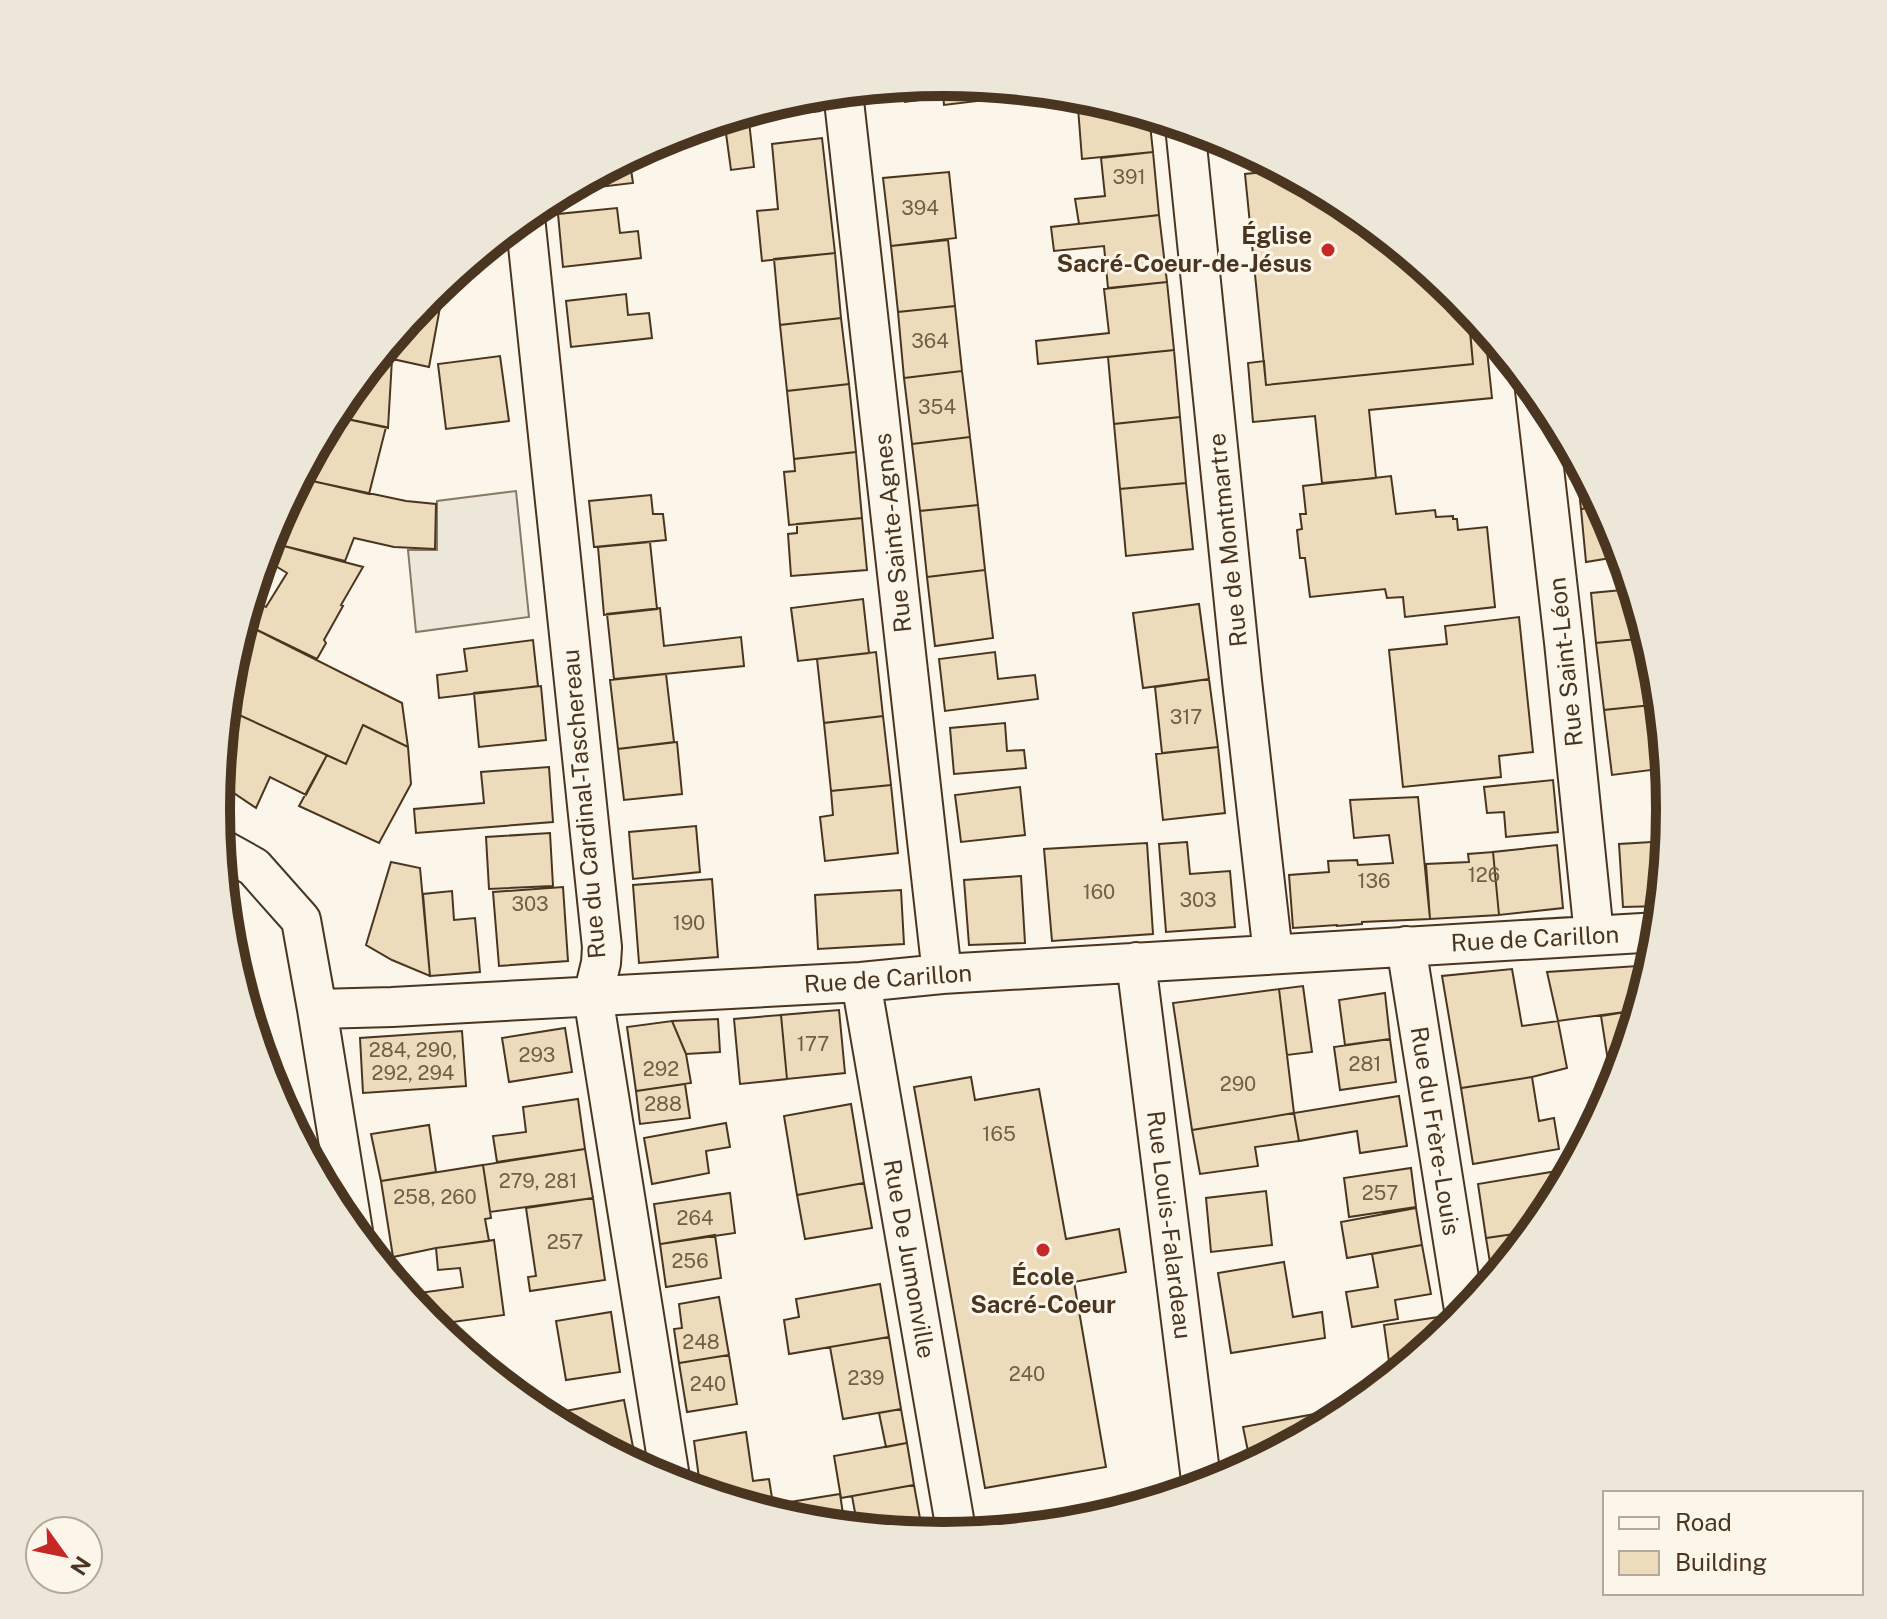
<svg xmlns="http://www.w3.org/2000/svg" width="1887" height="1619" viewBox="0 0 1887 1619" font-family="'Public Sans',sans-serif">
	<rect width="100%" height="100%" fill="#fbf6e9"/>
	<path fill="#ede7d9" stroke="#887966" stroke-width="2" d="M 516,491 L 529,617 L 416,632 L 408,550 L 437,550 L 437,501 Z"/>
	<path fill="#ecdcbc" stroke="#4a3520" stroke-width="2" d="M 942,82 L 1010,89 L 1010,97 L 944,105 Z
		M 942,82 L 944,97 L 905,102 L 903,86 L 877,90 L 877,89 Z
		M 818,94 L 820,111 L 749,118 L 748,112 L 802,96 Z
		M 1077,95 L 1086,96 L 1149,115 L 1153,152 L 1082,159 Z
		M 748,112 L 754,167 L 731,170 L 724,119 Z
		M 822,138 L 835,253 L 762,261 L 757,211 L 778,209 L 772,144 Z
		M 1153,152 L 1159,215 L 1079,224 L 1075,199 L 1105,196 L 1101,158 Z
		M 629,156 L 633,183 L 565,191 Z
		M 1283,170 L 1348,205 L 1458,295 L 1468,307 L 1473,364 L 1266,385 L 1245,174 Z
		M 949,172 L 956,238 L 891,246 L 883,178 Z
		M 617,208 L 620,233 L 638,231 L 641,258 L 563,267 L 558,214 Z
		M 1159,215 L 1167,282 L 1108,288 L 1104,246 L 1054,251 L 1051,227 Z
		M 948,240 L 955,306 L 898,312 L 891,246 Z
		M 835,253 L 841,318 L 780,325 L 774,259 Z
		M 1167,282 L 1174,350 L 1038,364 L 1036,341 L 1109,333 L 1104,289 Z
		M 626,294 L 628,315 L 649,313 L 652,338 L 571,347 L 566,301 Z
		M 426,299 L 441,302 L 429,367 L 379,356 Z
		M 955,306 L 962,371 L 904,378 L 898,312 Z
		M 841,318 L 849,384 L 787,391 L 780,325 Z
		M 1485,331 L 1492,398 L 1369,410 L 1376,478 L 1322,483 L 1315,416 L 1253,422 L 1248,363 L 1264,361 L 1266,385 L 1473,364 L 1470,332 Z
		M 1174,350 L 1180,417 L 1114,424 L 1108,357 Z
		M 379,356 L 392,359 L 388,428 L 333,416 L 339,405 Z
		M 500,356 L 509,421 L 446,429 L 438,364 Z
		M 962,371 L 970,437 L 912,444 L 904,378 Z
		M 849,384 L 856,452 L 794,459 L 787,391 Z
		M 333,416 L 386,427 L 369,494 L 304,479 L 309,462 Z
		M 1180,417 L 1186,483 L 1120,489 L 1114,424 Z
		M 970,437 L 978,505 L 920,511 L 912,444 Z
		M 856,452 L 862,518 L 789,525 L 784,472 L 795,471 L 794,459 Z
		M 1575,454 L 1602,506 L 1581,509 Z
		M 1391,476 L 1396,514 L 1435,510 L 1436,517 L 1453,516 L 1453,519 L 1457,519 L 1458,530 L 1487,527 L 1495,607 L 1405,617 L 1403,597 L 1387,598 L 1385,589 L 1310,597 L 1305,558 L 1300,558 L 1297,530 L 1302,529 L 1300,514 L 1306,514 L 1303,486 Z
		M 307,480 L 406,501 L 436,504 L 435,549 L 394,547 L 354,538 L 345,561 L 280,545 Z
		M 1186,483 L 1193,549 L 1126,556 L 1120,489 Z
		M 651,495 L 653,514 L 663,514 L 666,540 L 594,547 L 589,501 Z
		M 978,505 L 985,570 L 927,577 L 920,511 Z
		M 1602,506 L 1616,532 L 1623,556 L 1586,562 L 1581,509 Z
		M 862,518 L 867,570 L 791,576 L 788,534 L 797,533 L 797,524 Z
		M 650,542 L 657,609 L 604,615 L 598,547 Z
		M 280,545 L 363,567 L 341,605 L 343,606 L 324,640 L 326,643 L 317,659 L 243,623 L 251,598 L 266,607 L 287,573 L 269,562 Z
		M 985,570 L 993,638 L 935,646 L 927,577 Z
		M 1633,589 L 1648,638 L 1596,643 L 1591,593 Z
		M 863,599 L 869,653 L 798,661 L 791,608 Z
		M 1199,604 L 1209,679 L 1143,688 L 1133,613 Z
		M 660,608 L 664,646 L 741,637 L 744,666 L 614,679 L 607,614 Z
		M 1519,617 L 1533,752 L 1499,756 L 1501,777 L 1403,787 L 1389,650 L 1447,644 L 1445,626 Z
		M 243,623 L 402,703 L 408,747 L 363,725 L 346,764 L 226,709 L 230,667 Z
		M 1648,638 L 1657,668 L 1661,704 L 1604,710 L 1596,643 Z
		M 533,640 L 538,686 L 439,698 L 437,675 L 467,671 L 464,649 Z
		M 876,652 L 883,716 L 824,723 L 817,659 Z
		M 995,652 L 998,679 L 1035,675 L 1038,699 L 945,711 L 939,659 Z
		M 666,674 L 674,742 L 618,749 L 610,680 Z
		M 1209,679 L 1218,747 L 1162,753 L 1155,687 Z
		M 541,686 L 546,740 L 479,747 L 474,693 Z
		M 1661,704 L 1667,768 L 1612,775 L 1604,710 Z
		M 226,709 L 327,755 L 306,795 L 270,777 L 256,808 L 219,783 Z
		M 883,716 L 891,785 L 831,791 L 824,723 Z
		M 1005,723 L 1007,751 L 1024,750 L 1026,768 L 954,774 L 950,728 Z
		M 363,725 L 408,747 L 411,784 L 379,843 L 299,806 L 327,755 L 346,764 Z
		M 677,742 L 682,794 L 624,800 L 618,749 Z
		M 1218,747 L 1225,813 L 1163,820 L 1156,754 Z
		M 549,767 L 553,822 L 416,833 L 414,809 L 484,803 L 481,772 Z
		M 1553,780 L 1558,832 L 1506,837 L 1504,812 L 1487,813 L 1484,787 Z
		M 891,785 L 898,853 L 825,861 L 820,817 L 833,815 L 831,791 Z
		M 1020,787 L 1025,835 L 961,842 L 955,795 Z
		M 1418,797 L 1430,919 L 1362,922 L 1362,924 L 1337,926 L 1337,925 L 1293,928 L 1289,875 L 1329,872 L 1328,861 L 1357,860 L 1358,865 L 1393,863 L 1389,835 L 1354,838 L 1350,800 Z
		M 696,826 L 700,872 L 633,879 L 629,832 Z
		M 550,833 L 553,886 L 489,889 L 486,837 Z
		M 1668,841 L 1662,906 L 1623,907 L 1619,844 Z
		M 1187,842 L 1190,874 L 1230,871 L 1235,927 L 1166,932 L 1159,844 Z
		M 1147,843 L 1153,934 L 1052,941 L 1044,849 Z
		M 1557,845 L 1563,908 L 1499,915 L 1493,852 Z
		M 1493,852 L 1499,915 L 1430,919 L 1426,864 L 1469,862 L 1468,854 Z
		M 391,862 L 420,868 L 430,976 L 392,960 L 366,945 Z
		M 1021,876 L 1025,943 L 969,945 L 964,880 Z
		M 712,879 L 718,957 L 639,963 L 633,885 Z
		M 563,887 L 568,961 L 499,966 L 493,892 Z
		M 901,890 L 904,944 L 818,949 L 815,895 Z
		M 452,891 L 454,920 L 475,918 L 480,972 L 430,976 L 423,894 Z
		M 1653,965 L 1639,1010 L 1558,1021 L 1547,972 Z
		M 1512,969 L 1522,1026 L 1558,1021 L 1567,1068 L 1532,1077 L 1461,1088 L 1442,976 Z
		M 1303,986 L 1312,1052 L 1287,1055 L 1279,989 Z
		M 1279,989 L 1294,1113 L 1192,1130 L 1173,1003 Z
		M 1385,993 L 1390,1039 L 1345,1045 L 1339,1000 Z
		M 839,1010 L 845,1073 L 787,1079 L 781,1015 Z
		M 1639,1010 L 1625,1059 L 1608,1061 L 1601,1016 Z
		M 781,1015 L 787,1079 L 740,1084 L 734,1019 Z
		M 718,1019 L 720,1052 L 686,1054 L 672,1021 Z
		M 672,1021 L 686,1054 L 691,1083 L 636,1091 L 627,1027 Z
		M 565,1028 L 572,1072 L 509,1082 L 502,1038 Z
		M 462,1031 L 466,1086 L 363,1093 L 360,1038 Z
		M 1390,1039 L 1396,1082 L 1340,1090 L 1334,1047 Z
		M 971,1077 L 975,1100 L 1039,1089 L 1066,1239 L 1119,1229 L 1126,1272 L 1074,1282 L 1106,1467 L 985,1488 L 914,1087 Z
		M 1532,1077 L 1539,1121 L 1554,1118 L 1559,1149 L 1473,1164 L 1461,1088 Z
		M 685,1084 L 690,1118 L 640,1124 L 636,1091 Z
		M 1399,1096 L 1407,1146 L 1360,1153 L 1357,1131 L 1299,1141 L 1294,1113 Z
		M 578,1099 L 585,1149 L 497,1162 L 493,1136 L 526,1132 L 523,1107 Z
		M 851,1104 L 864,1183 L 797,1195 L 784,1116 Z
		M 1294,1113 L 1299,1141 L 1255,1147 L 1258,1166 L 1200,1174 L 1192,1130 Z
		M 726,1123 L 730,1147 L 706,1151 L 709,1173 L 652,1184 L 644,1138 Z
		M 429,1125 L 436,1172 L 381,1181 L 371,1134 Z
		M 585,1149 L 593,1198 L 490,1212 L 483,1165 Z
		M 483,1165 L 491,1218 L 485,1219 L 489,1241 L 436,1248 L 393,1257 L 381,1181 Z
		M 1411,1168 L 1416,1207 L 1349,1217 L 1344,1178 Z
		M 1551,1172 L 1555,1200 L 1548,1214 L 1534,1231 L 1486,1238 L 1478,1184 Z
		M 864,1183 L 872,1228 L 805,1239 L 797,1195 Z
		M 1266,1191 L 1272,1245 L 1211,1252 L 1206,1198 Z
		M 730,1193 L 735,1233 L 660,1244 L 654,1204 Z
		M 593,1198 L 605,1280 L 530,1291 L 528,1277 L 536,1276 L 526,1208 Z
		M 1416,1208 L 1422,1245 L 1347,1258 L 1341,1222 Z
		M 1534,1231 L 1493,1281 L 1486,1238 Z
		M 715,1235 L 721,1278 L 666,1287 L 660,1244 Z
		M 494,1240 L 504,1315 L 431,1325 L 405,1295 L 463,1287 L 460,1268 L 438,1270 L 436,1248 Z
		M 1422,1245 L 1431,1294 L 1395,1300 L 1398,1319 L 1352,1327 L 1346,1292 L 1378,1287 L 1372,1254 Z
		M 1284,1262 L 1293,1317 L 1322,1312 L 1325,1338 L 1231,1353 L 1218,1273 Z
		M 880,1284 L 889,1337 L 789,1354 L 784,1320 L 799,1317 L 796,1299 Z
		M 719,1297 L 729,1355 L 679,1363 L 674,1329 L 682,1328 L 679,1304 Z
		M 611,1312 L 620,1372 L 566,1380 L 556,1321 Z
		M 1439,1317 L 1442,1337 L 1394,1376 L 1391,1376 L 1384,1325 Z
		M 889,1337 L 901,1409 L 843,1419 L 830,1347 Z
		M 729,1355 L 737,1404 L 687,1412 L 679,1363 Z
		M 624,1400 L 633,1447 L 609,1452 L 564,1428 L 568,1427 L 565,1411 Z
		M 901,1409 L 907,1443 L 886,1447 L 879,1413 Z
		M 1315,1414 L 1318,1430 L 1251,1466 L 1243,1427 Z
		M 746,1432 L 753,1481 L 769,1479 L 773,1504 L 752,1508 L 701,1493 L 694,1441 Z
		M 907,1443 L 914,1485 L 841,1498 L 834,1456 Z
		M 914,1485 L 923,1535 L 858,1529 L 852,1496 Z
		M 840,1494 L 845,1527 L 801,1523 L 752,1508 Z"/>
	<g fill="none" stroke-linecap="round" stroke-linejoin="round">
		<defs>
			<path id="street" d="M 843,92 L 942,974
				M 1185,126 L 1242,681 L 1273,954
				M 525,217 L 602,947 L 601,963 L 593,996 L 671,1484
				M 1535,390 L 1564,642 L 1594,935
				M 220,848 L 254,867 L 301,920 L 317,1009 L 392,1007 L 861,982 L 942,974 L 1659,932
				M 1406,946 L 1465,1316
				M 1136,962 L 1202,1488
				M 861,982 L 957,1536
				M 317,1009 L 353,1231"/>
		</defs>
		<use href="#street" stroke="#4a3520" stroke-width="42"/>
		<use href="#street" stroke="#fbf6e9" stroke-width="38"/>
	</g>
	<g fill="#c62828" stroke="#fbf6e9" stroke-width="3">
		<circle cx="1328" cy="250" r="8"/>
		<circle cx="1043" cy="1250" r="8"/>
	</g>
	<g text-anchor="middle" stroke-width="6" stroke-linejoin="round" paint-order="stroke">
		<g font-size="20" fill="#725f47">
			<text x="1129" y="184">391</text>
			<text x="920" y="215">394</text>
			<text x="930" y="348">364</text>
			<text x="937" y="414">354</text>
			<text x="1186" y="724">317</text>
			<text x="1484" y="882">126</text>
			<text x="1374" y="888">136</text>
			<text x="1099" y="899">160</text>
			<text x="1198" y="907">303</text>
			<text x="530" y="911">303</text>
			<text x="689" y="930">190</text>
			<text x="813" y="1051">177</text>
			<text x="413" y="1057">284, 290,<tspan x="413" dy="23">292, 294</tspan></text>
			<text x="537" y="1062">293</text>
			<text x="1365" y="1071">281</text>
			<text x="661" y="1076">292</text>
			<text x="1238" y="1091">290</text>
			<text x="663" y="1111">288</text>
			<text x="999" y="1141">165</text>
			<text x="538" y="1188">279, 281</text>
			<text x="1380" y="1200">257</text>
			<text x="435" y="1204">258, 260</text>
			<text x="695" y="1225">264</text>
			<text x="565" y="1249">257</text>
			<text x="690" y="1268">256</text>
			<text x="701" y="1349">248</text>
			<text x="1027" y="1381">240</text>
			<text x="866" y="1385">239</text>
			<text x="708" y="1391">240</text>
		</g>
		<g font-size="24" font-weight="bold" fill="#4a3520" stroke="#fbf6e9" text-anchor="end">
			<text x="1312" y="244">Église<tspan x="1312" dy="28">Sacré-Coeur-de-Jésus</tspan></text>
			<text x="1043" y="1285" text-anchor="middle">École<tspan x="1043" dy="28">Sacré-Coeur</tspan></text>
		</g>
		<g font-size="24" fill="#4a3520" stroke="#fbf6e9">
			<text transform="translate(893 533) rotate(-96)" y="8">Rue Sainte-Agnes</text>
			<text transform="translate(1228 540) rotate(-96)" y="8">Rue de Montmartre</text>
			<text transform="translate(1566 662) rotate(-96)" y="8">Rue Saint-Léon</text>
			<text transform="translate(584 804) rotate(-95)" y="8">Rue du Cardinal-Taschereau</text>
			<text transform="translate(1535 939) rotate(-3)" y="8">Rue de Carillon</text>
			<text transform="translate(888 979) rotate(-4)" y="8">Rue de Carillon</text>
			<text transform="translate(1435 1131) rotate(81)" y="8">Rue du Frère-Louis</text>
			<text transform="translate(1169 1225) rotate(83)" y="8">Rue Louis-Falardeau</text>
			<text transform="translate(909 1259) rotate(80)" y="8">Rue De Jumonville</text>
		</g>
	</g>
	<path d="M0 0H1887V1619H0ZM230 809a713 713 0 1 1 1426 0a713 713 0 1 1-1426 0Z" fill="#ede7d9" fill-rule="evenodd"/>
	<path fill="none" stroke="#4a3520" stroke-width="10" d="M230 809a713 713 0 1 1 1426 0a713 713 0 1 1-1426 0Z"/>
	<rect x="1603" y="1491" width="260" height="104" fill="#fbf6e9" stroke="#b4a999" stroke-width="2"/>
	<rect x="1619" y="1517" width="40" height="12" fill="#fbf6e9" stroke="#b4a999" stroke-width="2"/>
	<text x="1675" y="1531" font-size="24" fill="#4a3520">Road</text>
	<rect x="1619" y="1551" width="40" height="24" fill="#ecdcbc" stroke="#b4a999" stroke-width="2"/>
	<text x="1675" y="1571" font-size="24" fill="#4a3520">Building</text>
	<g transform="translate(64 1555) rotate(123)"><circle r="38" fill="#fbf6e9" stroke="#b4a999" stroke-width="2"/>
	<path d="M0-6L14 30L0 20L-14 30Z" fill="#c62828"/>
	<text y="-12" font-size="22" font-weight="bold" text-anchor="middle" fill="#4a3520">N</text>
	</g>
</svg>
